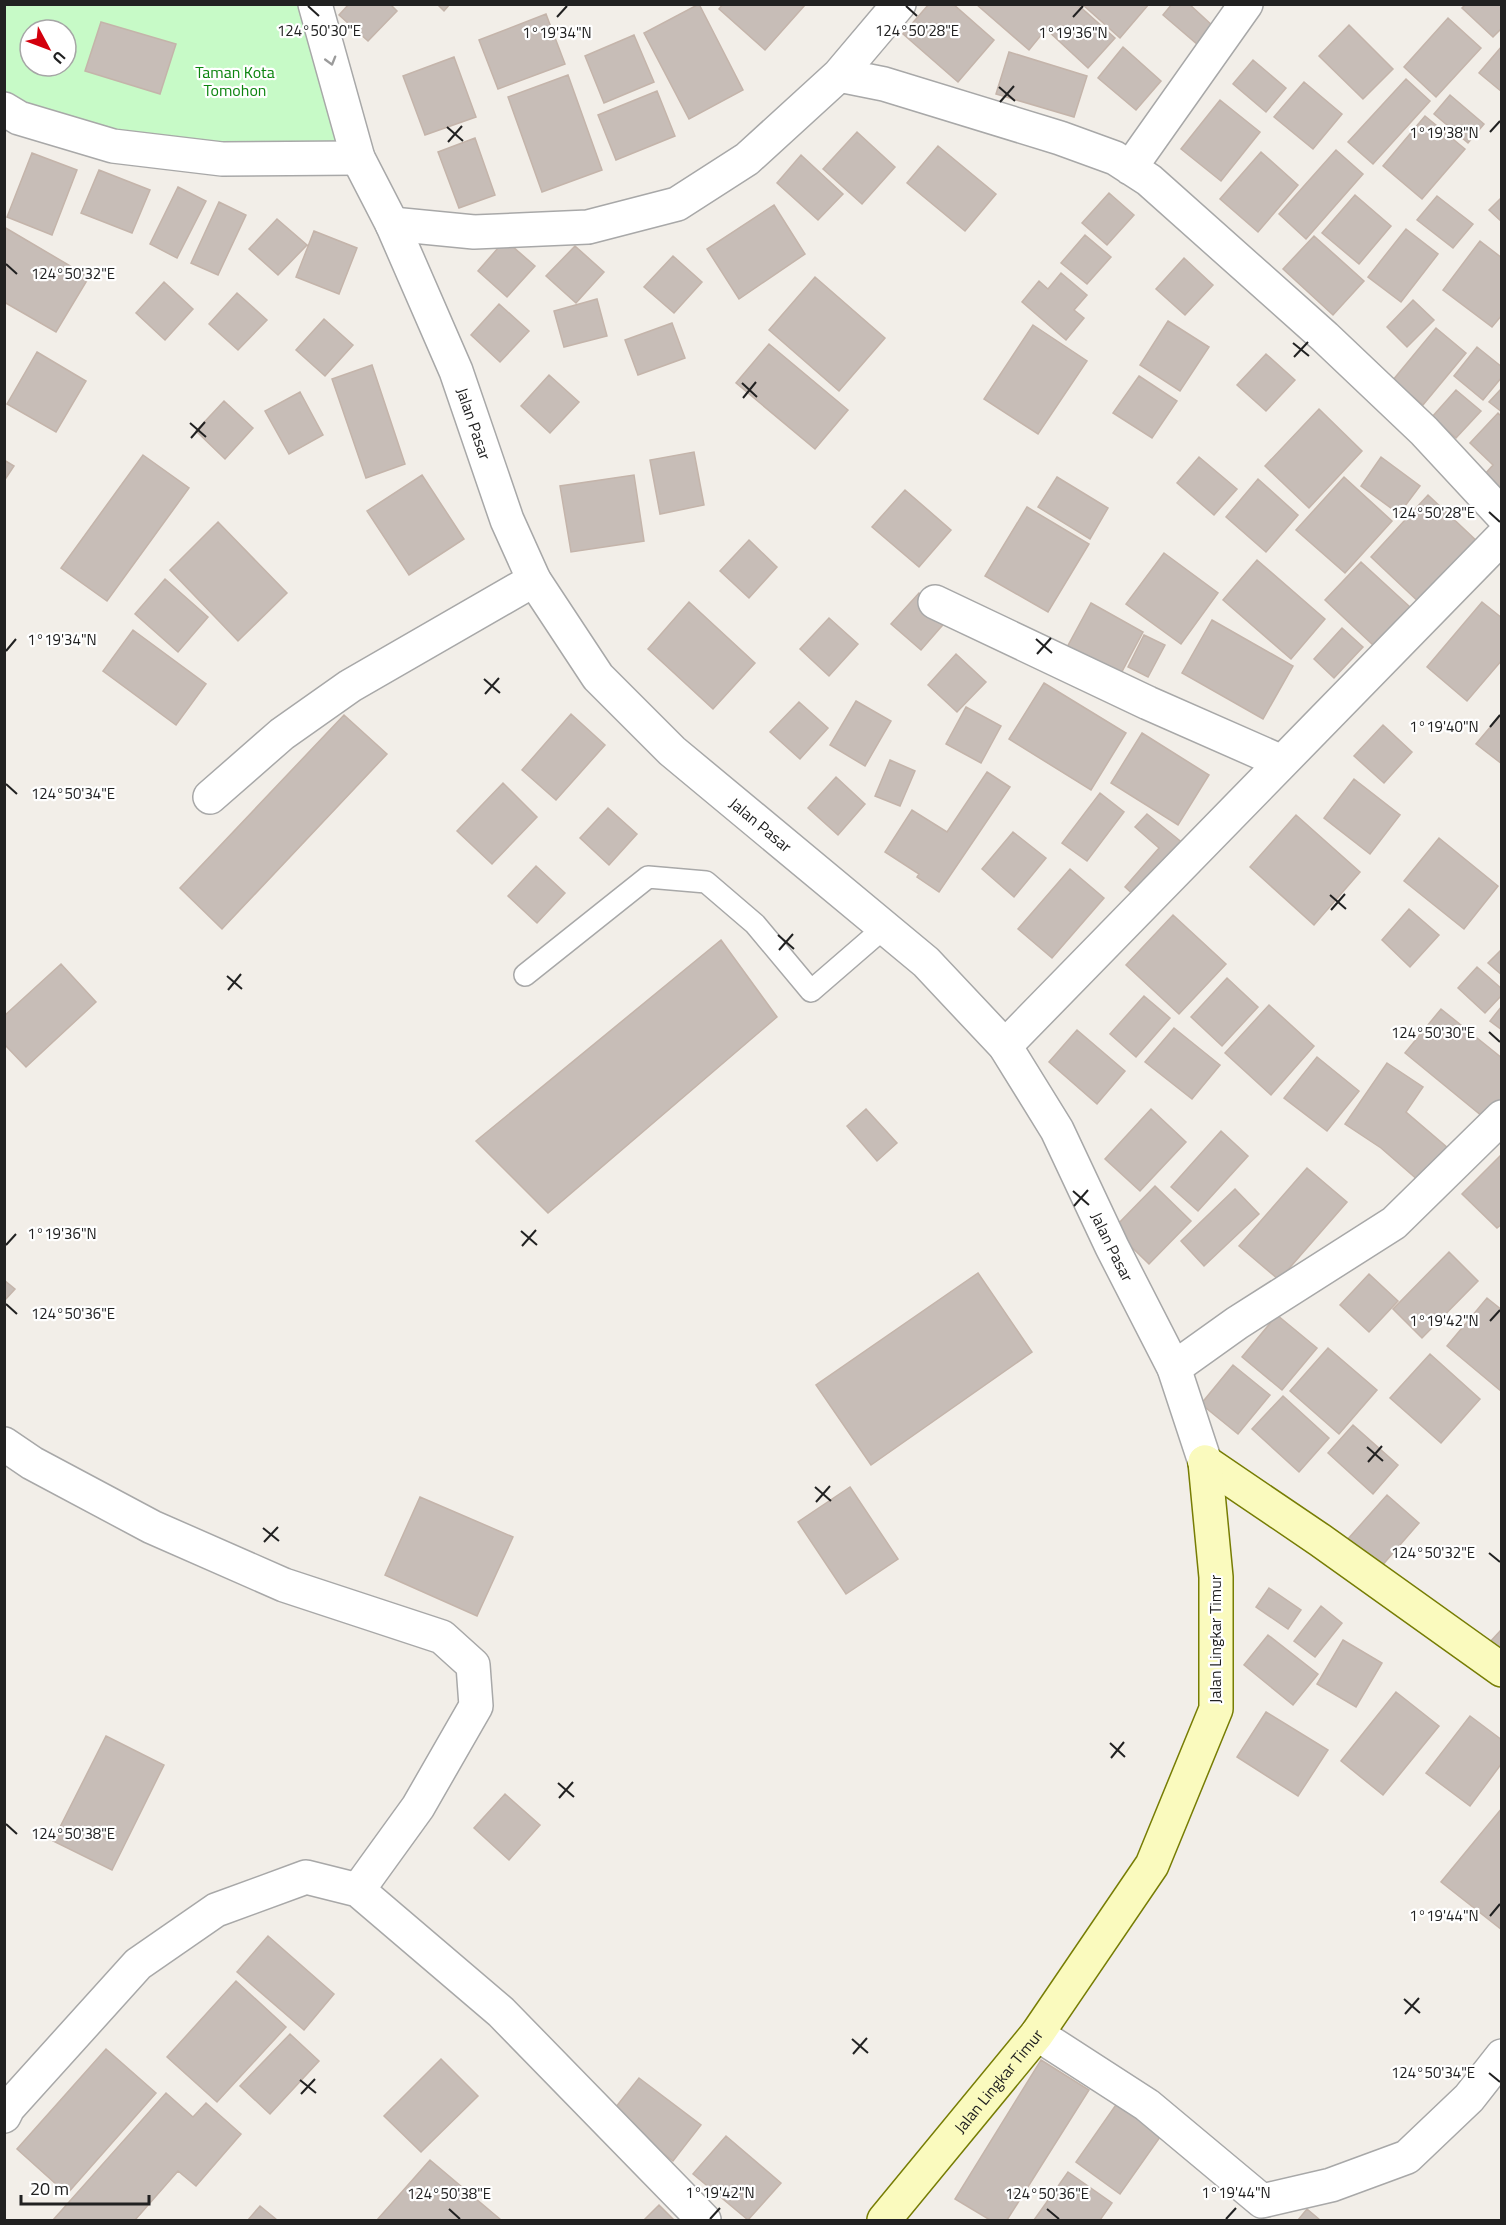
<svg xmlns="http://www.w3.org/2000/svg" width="1506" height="2225" viewBox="0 0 1506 2225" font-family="'Titillium Web',sans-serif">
	<rect width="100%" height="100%" fill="#f2eee8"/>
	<path fill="#c7fac7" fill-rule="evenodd" d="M 4,5 L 315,5 L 358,158 L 222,159 L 5,109 ZM 30,30 L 66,30 L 66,66 L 30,66 Z"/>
	<path fill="#c7bdb7" stroke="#c4b4aa" stroke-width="1.5" d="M 349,4 L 390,4 L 397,11 L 368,41 L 339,15 Z
		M 437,4 L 450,4 L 444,11 Z
		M 699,4 L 743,90 L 689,119 L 644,33 Z
		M 723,4 L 804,4 L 805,5 L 765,50 L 719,9 Z
		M 929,4 L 953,4 L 994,40 L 958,82 L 903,34 Z
		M 976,4 L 1077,4 L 1115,38 L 1088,68 L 1046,29 L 1029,50 Z
		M 1082,4 L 1149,4 L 1120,38 Z
		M 1172,4 L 1189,4 L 1214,27 L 1198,45 L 1163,15 Z
		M 1466,4 L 1502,4 L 1502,28 L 1493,37 L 1462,8 Z
		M 546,14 L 565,64 L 498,89 L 479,40 Z
		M 1448,18 L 1481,48 L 1436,97 L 1404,67 Z
		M 101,22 L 176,44 L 160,94 L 85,71 Z
		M 1349,25 L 1393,69 L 1363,99 L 1319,56 Z
		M 634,35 L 654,82 L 604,103 L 585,56 Z
		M 1502,46 L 1502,92 L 1479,73 Z
		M 1123,47 L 1161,81 L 1136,110 L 1098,78 Z
		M 1009,52 L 1087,76 L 1074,117 L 996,94 Z
		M 454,57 L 476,117 L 425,135 L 403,76 Z
		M 1253,60 L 1286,88 L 1266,112 L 1233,84 Z
		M 568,75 L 602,170 L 542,192 L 508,97 Z
		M 1406,79 L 1430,101 L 1373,164 L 1348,142 Z
		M 1304,82 L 1342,114 L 1313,149 L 1274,117 Z
		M 657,91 L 675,136 L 616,160 L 598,115 Z
		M 1450,95 L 1484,124 L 1468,143 L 1434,114 Z
		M 1220,100 L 1260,132 L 1221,181 L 1181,149 Z
		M 1425,116 L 1465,149 L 1422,199 L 1383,166 Z
		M 857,132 L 895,167 L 862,204 L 823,169 Z
		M 475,138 L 495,195 L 459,208 L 438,152 Z
		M 938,146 L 996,194 L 965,231 L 907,183 Z
		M 1336,150 L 1363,174 L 1306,239 L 1279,214 Z
		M 1261,152 L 1298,185 L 1258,232 L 1220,199 Z
		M 32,153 L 77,170 L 52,235 L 7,217 Z
		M 801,155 L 843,194 L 818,220 L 777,183 Z
		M 99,170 L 150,190 L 132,233 L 81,213 Z
		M 178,187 L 206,201 L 177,258 L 150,244 Z
		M 1109,193 L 1134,215 L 1107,245 L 1082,223 Z
		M 1355,195 L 1391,226 L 1359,264 L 1322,233 Z
		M 1437,196 L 1473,224 L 1453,248 L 1417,220 Z
		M 1502,197 L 1502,222 L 1489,210 Z
		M 219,202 L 246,215 L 218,275 L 191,263 Z
		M 774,205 L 805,254 L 739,299 L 707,249 Z
		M 277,219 L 307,245 L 278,275 L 249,249 Z
		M 4,227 L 89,277 L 56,332 L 4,302 Z
		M 1406,229 L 1438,254 L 1401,302 L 1368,277 Z
		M 314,231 L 357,248 L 339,294 L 296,277 Z
		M 1085,235 L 1111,257 L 1087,284 L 1061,263 Z
		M 1314,236 L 1364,281 L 1333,315 L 1283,269 Z
		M 505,240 L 535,266 L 507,297 L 478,271 Z
		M 1480,241 L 1502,258 L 1502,315 L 1492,327 L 1443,290 Z
		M 575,246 L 604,272 L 576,303 L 546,276 Z
		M 673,256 L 702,282 L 674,313 L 644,287 Z
		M 1184,258 L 1213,285 L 1185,315 L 1156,289 Z
		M 1061,273 L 1087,295 L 1074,310 L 1084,318 L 1066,340 L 1022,302 L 1039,281 L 1048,289 Z
		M 815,277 L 885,338 L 839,391 L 769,330 Z
		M 164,282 L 193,309 L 165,340 L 136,313 Z
		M 237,293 L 267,320 L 238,350 L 209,324 Z
		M 597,299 L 607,336 L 564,347 L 554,311 Z
		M 1413,300 L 1434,320 L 1407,347 L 1387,327 Z
		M 499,304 L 529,331 L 500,362 L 471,335 Z
		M 324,319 L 353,345 L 325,376 L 296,350 Z
		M 1168,321 L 1209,347 L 1180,391 L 1140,365 Z
		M 672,323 L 685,358 L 638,375 L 625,340 Z
		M 1033,325 L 1087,361 L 1038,434 L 984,399 Z
		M 1436,328 L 1466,353 L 1423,405 L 1393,380 Z
		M 769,344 L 848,410 L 815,449 L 736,383 Z
		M 1477,347 L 1502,367 L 1502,377 L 1483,400 L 1454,376 Z
		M 37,352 L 86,381 L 56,432 L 7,404 Z
		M 1266,354 L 1295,380 L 1266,411 L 1237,385 Z
		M 372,365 L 405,464 L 366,478 L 332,379 Z
		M 549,375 L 579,402 L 550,433 L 521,406 Z
		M 1139,376 L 1177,401 L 1152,438 L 1113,413 Z
		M 1502,388 L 1502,412 L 1489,402 Z
		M 1456,390 L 1481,411 L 1456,438 L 1432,417 Z
		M 300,392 L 323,435 L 289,454 L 265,411 Z
		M 224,401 L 253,428 L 225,459 L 196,431 Z
		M 1319,409 L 1362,451 L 1309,508 L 1265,466 Z
		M 1498,413 L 1502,417 L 1502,505 L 1477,483 L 1493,465 L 1470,443 Z
		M 694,452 L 704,505 L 660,514 L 650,460 Z
		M 143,455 L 189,488 L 107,601 L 61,568 Z
		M 1199,457 L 1237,489 L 1214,515 L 1177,483 Z
		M 1381,457 L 1420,486 L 1399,514 L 1361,486 Z
		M 4,460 L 14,466 L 4,481 Z
		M 422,475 L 464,539 L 409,575 L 367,511 Z
		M 634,475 L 644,541 L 571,552 L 560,486 Z
		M 1057,477 L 1108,508 L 1090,539 L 1038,507 Z
		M 1344,477 L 1392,521 L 1345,573 L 1296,530 Z
		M 1258,479 L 1298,515 L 1266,552 L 1226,517 Z
		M 905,490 L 951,530 L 919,567 L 872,527 Z
		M 1428,495 L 1480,544 L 1423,606 L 1371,557 Z
		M 1027,507 L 1089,544 L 1048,612 L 985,576 Z
		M 218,522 L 287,593 L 238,641 L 170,570 Z
		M 749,540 L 777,567 L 749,598 L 720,571 Z
		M 1164,553 L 1218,593 L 1181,644 L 1126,604 Z
		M 1257,560 L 1325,619 L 1291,659 L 1223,600 Z
		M 1361,562 L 1410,607 L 1374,646 L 1325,600 Z
		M 165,579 L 208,617 L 178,652 L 135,614 Z
		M 919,593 L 948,619 L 921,650 L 891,624 Z
		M 689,602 L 755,663 L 713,709 L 648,649 Z
		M 1482,602 L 1502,618 L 1502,660 L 1467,701 L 1427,667 Z
		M 1091,603 L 1143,632 L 1118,679 L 1065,651 Z
		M 829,618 L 858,644 L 829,676 L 800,649 Z
		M 1212,620 L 1293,666 L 1263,719 L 1182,673 Z
		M 1342,628 L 1363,647 L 1334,678 L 1314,659 Z
		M 133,630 L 206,684 L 176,725 L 103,671 Z
		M 1144,635 L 1165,645 L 1148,677 L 1128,667 Z
		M 956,654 L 986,682 L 957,712 L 928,685 Z
		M 1044,683 L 1126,733 L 1091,790 L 1009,739 Z
		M 856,701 L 891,721 L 865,766 L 830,745 Z
		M 799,702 L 828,728 L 800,759 L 770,732 Z
		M 966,707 L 1001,726 L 981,763 L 946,744 Z
		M 1502,713 L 1502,764 L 1476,744 Z
		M 571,714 L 605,745 L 556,800 L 522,770 Z
		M 344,715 L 387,754 L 222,929 L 180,888 Z
		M 1383,725 L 1412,752 L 1384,783 L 1354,756 Z
		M 1142,733 L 1209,775 L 1178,825 L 1111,783 Z
		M 890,760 L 915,771 L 900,806 L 875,796 Z
		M 987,772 L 1010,787 L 939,892 L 917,877 L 919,874 L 885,852 L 912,810 L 947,832 Z
		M 836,777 L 865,804 L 838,835 L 808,808 Z
		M 1354,779 L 1400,815 L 1370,854 L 1324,818 Z
		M 503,783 L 537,817 L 492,864 L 457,831 Z
		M 1100,793 L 1124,812 L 1087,861 L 1062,843 Z
		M 608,808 L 637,834 L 609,865 L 580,838 Z
		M 1147,814 L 1184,844 L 1137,898 L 1125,887 L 1159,848 L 1135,827 Z
		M 1296,815 L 1360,872 L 1314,925 L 1250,867 Z
		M 1013,832 L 1046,858 L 1014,897 L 982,869 Z
		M 1439,838 L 1498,886 L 1464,929 L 1404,881 Z
		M 536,866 L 565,893 L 537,923 L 508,896 Z
		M 1070,869 L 1104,898 L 1052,958 L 1018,929 Z
		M 1409,909 L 1439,935 L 1410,967 L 1382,940 Z
		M 1173,915 L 1226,964 L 1179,1014 L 1126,965 Z
		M 721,940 L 777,1017 L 548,1213 L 476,1141 Z
		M 1502,949 L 1502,975 L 1488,963 Z
		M 61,964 L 96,1002 L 26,1067 L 4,1044 L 4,1016 Z
		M 1477,967 L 1502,989 L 1502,995 L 1485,1013 L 1458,988 Z
		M 1227,978 L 1258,1007 L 1222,1046 L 1191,1017 Z
		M 1144,996 L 1170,1018 L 1136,1057 L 1110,1034 Z
		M 1269,1005 L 1314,1046 L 1271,1095 L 1225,1053 Z
		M 1502,1006 L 1502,1030 L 1490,1021 Z
		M 1441,1009 L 1502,1058 L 1502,1104 L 1488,1121 L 1405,1053 Z
		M 1174,1028 L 1220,1065 L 1192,1099 L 1145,1062 Z
		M 1077,1030 L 1125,1071 L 1097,1104 L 1049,1062 Z
		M 1317,1057 L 1359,1091 L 1327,1131 L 1284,1098 Z
		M 1387,1063 L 1423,1087 L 1406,1112 L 1448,1148 L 1419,1181 L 1381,1148 L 1345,1124 Z
		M 866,1109 L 897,1143 L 877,1161 L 847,1126 Z
		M 1151,1109 L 1186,1142 L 1140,1191 L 1105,1159 Z
		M 1221,1131 L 1248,1156 L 1198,1211 L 1171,1187 Z
		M 1502,1154 L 1502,1224 L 1497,1228 L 1462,1194 Z
		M 1307,1168 L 1347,1202 L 1279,1280 L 1239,1246 Z
		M 1155,1186 L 1191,1221 L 1149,1264 L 1113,1229 Z
		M 1235,1189 L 1259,1214 L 1204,1266 L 1181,1241 Z
		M 1449,1252 L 1478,1281 L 1422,1338 L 1393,1309 Z
		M 978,1273 L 1032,1352 L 871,1465 L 816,1385 Z
		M 1369,1274 L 1398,1301 L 1369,1332 L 1340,1305 Z
		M 4,1280 L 15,1289 L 4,1301 Z
		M 1487,1298 L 1502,1310 L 1502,1392 L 1447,1346 Z
		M 1277,1315 L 1317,1348 L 1282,1390 L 1242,1357 Z
		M 1328,1348 L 1377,1390 L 1339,1434 L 1290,1391 Z
		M 1430,1354 L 1480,1399 L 1441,1443 L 1390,1398 Z
		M 1233,1365 L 1270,1395 L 1238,1434 L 1201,1404 Z
		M 1283,1396 L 1329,1438 L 1299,1472 L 1252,1429 Z
		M 1353,1425 L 1398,1465 L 1373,1494 L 1328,1453 Z
		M 850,1487 L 898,1559 L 846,1594 L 798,1522 Z
		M 1387,1495 L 1419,1523 L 1380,1568 L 1347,1540 Z
		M 420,1497 L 513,1537 L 477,1616 L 385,1575 Z
		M 1269,1588 L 1301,1610 L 1288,1629 L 1256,1607 Z
		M 1321,1606 L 1342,1623 L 1315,1657 L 1294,1641 Z
		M 1502,1629 L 1502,1651 L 1490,1642 Z
		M 1268,1635 L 1318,1674 L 1293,1705 L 1244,1665 Z
		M 1343,1640 L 1382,1663 L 1356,1707 L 1317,1684 Z
		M 1396,1692 L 1439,1726 L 1383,1795 L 1341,1761 Z
		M 1266,1712 L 1328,1750 L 1298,1796 L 1237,1757 Z
		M 1470,1716 L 1502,1740 L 1502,1763 L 1470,1806 L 1426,1773 Z
		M 106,1736 L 164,1765 L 112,1870 L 53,1841 Z
		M 505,1794 L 540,1825 L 509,1860 L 474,1828 Z
		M 1502,1808 L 1502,1930 L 1441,1882 Z
		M 268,1936 L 334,1994 L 304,2030 L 237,1972 Z
		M 236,1981 L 286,2027 L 217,2102 L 167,2057 Z
		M 290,2034 L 319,2061 L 270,2114 L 240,2086 Z
		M 106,2049 L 156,2093 L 67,2194 L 17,2149 Z
		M 441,2059 L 478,2096 L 421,2152 L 384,2116 Z
		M 1041,2060 L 1089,2090 L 1007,2220 L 990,2220 L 955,2199 Z
		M 639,2078 L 701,2125 L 673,2161 L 611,2113 Z
		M 166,2093 L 193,2117 L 206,2103 L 241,2134 L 196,2186 L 178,2171 L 135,2220 L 53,2220 Z
		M 1120,2099 L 1165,2130 L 1120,2194 L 1076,2162 Z
		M 726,2136 L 781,2183 L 748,2220 L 693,2174 Z
		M 430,2160 L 501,2220 L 377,2220 Z
		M 1068,2172 L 1112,2203 L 1100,2220 L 1034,2220 Z
		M 659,2205 L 674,2220 L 644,2220 Z
		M 260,2206 L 277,2220 L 248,2220 Z
		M 1307,2209 L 1320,2220 L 1298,2220 Z"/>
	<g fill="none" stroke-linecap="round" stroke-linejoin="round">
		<defs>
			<path id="service" d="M 525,975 L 648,877 L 706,882 L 755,924 L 811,991 L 885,927"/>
			<path id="minor" d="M 839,75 L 884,84 L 1060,138 L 1115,158 L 1149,180 L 1325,337 L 1424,431 L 1502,515
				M 4,109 L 19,118 L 113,146 L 222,159 L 358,158
				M 1130,168 L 1246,4
				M 392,224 L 474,232 L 588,227 L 677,204 L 747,159 L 839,75 L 899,4
				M 935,602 L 1148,703 L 1282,762
				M 210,797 L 282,734 L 350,686 L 534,580
				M 1005,1046 L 1502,537
				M 1174,1368 L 1237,1323 L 1394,1223 L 1502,1117
				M 4,1444 L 32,1463 L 152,1527 L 284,1585 L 442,1637 L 473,1665 L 476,1706 L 418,1807 L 358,1890
				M 1037,2034 L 1147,2105 L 1262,2201 L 1331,2185 L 1407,2157 L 1469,2098 L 1502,2056
				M 4,2116 L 8,2108 L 138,1964 L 216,1910 L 306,1877 L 358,1890 L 501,2012 L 704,2220"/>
			<g id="tertiary">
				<path id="s1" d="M 315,4 L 358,158 L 392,224 L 456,371 L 507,520 L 534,580 L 598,677 L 672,751 L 926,962 L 1005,1046 L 1057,1130 L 1112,1247 L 1174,1368 L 1205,1462"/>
			</g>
			<g id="secondary">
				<path d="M 1205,1462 L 1320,1540 L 1502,1670"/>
				<path id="s2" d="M 884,2220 L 1037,2034 L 1152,1865 L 1216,1709 L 1216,1577 L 1205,1462"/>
			</g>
		</defs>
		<use href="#service" stroke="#a8a8a8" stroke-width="24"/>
		<use href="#minor" stroke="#a8a8a8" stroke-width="36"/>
		<use href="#tertiary" stroke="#a8a8a8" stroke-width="36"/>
		<use href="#secondary" stroke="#777d04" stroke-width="36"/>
		<use href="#service" stroke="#fff" stroke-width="21"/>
		<use href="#minor" stroke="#fff" stroke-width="33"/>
		<use href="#tertiary" stroke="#fff" stroke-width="33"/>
		<use href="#secondary" stroke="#fafabe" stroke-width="33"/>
	</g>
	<defs><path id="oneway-chevron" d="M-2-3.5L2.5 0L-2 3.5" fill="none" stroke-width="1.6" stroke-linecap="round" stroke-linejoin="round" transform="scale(1.5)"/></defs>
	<use stroke="#9b9b9b" href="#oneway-chevron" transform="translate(331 61) rotate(74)"/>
	<path fill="none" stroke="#212121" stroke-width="2" d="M 308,6 L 319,16M 906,6 L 917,16M 557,17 L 567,6M 1073,17 L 1083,6M 999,87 L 1015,101M 1000,102 L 1014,86M 447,127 L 463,141M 1490,132 L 1500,121M 448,142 L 462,126M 6,264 L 17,274M 1293,343 L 1309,356M 1294,357 L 1308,342M 742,383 L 757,397M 743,398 L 756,382M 190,423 L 206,437M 191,438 L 205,422M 1489,512 L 1500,522M 1036,639 L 1052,653M 6,651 L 16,639M 1037,654 L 1051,638M 484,679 L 500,693M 485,694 L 499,678M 1490,727 L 1500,715M 6,784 L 17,794M 1330,895 L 1346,909M 1331,910 L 1345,894M 778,935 L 794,949M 779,950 L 793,934M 227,976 L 242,989M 228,990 L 241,974M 1489,1032 L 1500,1042M 1073,1191 L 1089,1205M 1074,1206 L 1088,1190M 521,1231 L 537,1245M 6,1245 L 16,1234M 522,1246 L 536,1230M 6,1304 L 17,1314M 1490,1321 L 1500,1310M 1367,1447 L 1383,1461M 1368,1462 L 1382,1446M 815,1487 L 831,1501M 816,1502 L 830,1486M 263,1528 L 279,1541M 264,1542 L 278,1527M 1489,1553 L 1500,1562M 1110,1743 L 1125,1757M 1111,1758 L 1124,1742M 558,1783 L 574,1797M 559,1798 L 573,1782M 6,1824 L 17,1834M 1490,1916 L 1500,1904M 1404,1999 L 1420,2013M 1405,2014 L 1419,1998M 852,2039 L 868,2053M 853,2054 L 867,2038M 1489,2073 L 1500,2082M 300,2080 L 316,2093M 301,2094 L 315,2079M 449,2209 L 460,2219M 1047,2209 L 1059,2219M 710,2219 L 720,2208M 1226,2219 L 1236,2208"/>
	<g text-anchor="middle" stroke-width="4.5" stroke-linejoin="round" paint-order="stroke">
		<g font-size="16" fill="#0b840e" stroke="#fff">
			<text x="235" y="78">Taman Kota<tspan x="235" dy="18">Tomohon</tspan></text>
		</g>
		<g font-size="16" fill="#212121" stroke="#fff">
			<text dy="6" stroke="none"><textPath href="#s1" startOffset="450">Jalan Pasar</textPath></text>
			<text dy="6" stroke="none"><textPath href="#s1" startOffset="954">Jalan Pasar</textPath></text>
			<text dy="6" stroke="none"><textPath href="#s1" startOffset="1512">Jalan Pasar</textPath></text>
			<text transform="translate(1215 1639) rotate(-90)" y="6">Jalan Lingkar Timur</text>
			<text dy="6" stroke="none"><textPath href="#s2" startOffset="180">Jalan Lingkar Timur</textPath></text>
		</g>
	</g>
	<g font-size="15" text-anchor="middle" fill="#212121" stroke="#fff" stroke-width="4.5" stroke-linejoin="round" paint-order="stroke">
		<text x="319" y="36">124°50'30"E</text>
		<text x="917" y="36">124°50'28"E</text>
		<text x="557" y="38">1°19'34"N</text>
		<text x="1073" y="38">1°19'36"N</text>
		<text x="1444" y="138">1°19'38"N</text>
		<text x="73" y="279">124°50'32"E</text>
		<text x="1433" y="518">124°50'28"E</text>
		<text x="62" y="645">1°19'34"N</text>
		<text x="1444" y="732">1°19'40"N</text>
		<text x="73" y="799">124°50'34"E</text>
		<text x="1433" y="1038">124°50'30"E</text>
		<text x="62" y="1239">1°19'36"N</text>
		<text x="73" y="1319">124°50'36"E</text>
		<text x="1444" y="1326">1°19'42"N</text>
		<text x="1433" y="1558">124°50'32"E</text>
		<text x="73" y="1839">124°50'38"E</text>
		<text x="1444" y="1921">1°19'44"N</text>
		<text x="1433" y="2078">124°50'34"E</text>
		<text x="720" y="2198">1°19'42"N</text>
		<text x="1236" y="2198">1°19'44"N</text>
		<text x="449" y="2199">124°50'38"E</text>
		<text x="1047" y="2199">124°50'36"E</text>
	</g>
	<rect width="1506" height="2225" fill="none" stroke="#212121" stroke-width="12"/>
	<g transform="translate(48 48) rotate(131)"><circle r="28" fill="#ffffff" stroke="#a6a6a6" stroke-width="1.5"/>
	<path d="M0-4.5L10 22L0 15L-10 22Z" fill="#d3000d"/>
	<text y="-9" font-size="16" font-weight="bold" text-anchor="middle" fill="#212121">U</text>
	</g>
	<path d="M21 2195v9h128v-9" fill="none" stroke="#212121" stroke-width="3"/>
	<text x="30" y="2195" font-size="18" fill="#212121" stroke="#ffffff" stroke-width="4.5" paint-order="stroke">20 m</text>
</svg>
